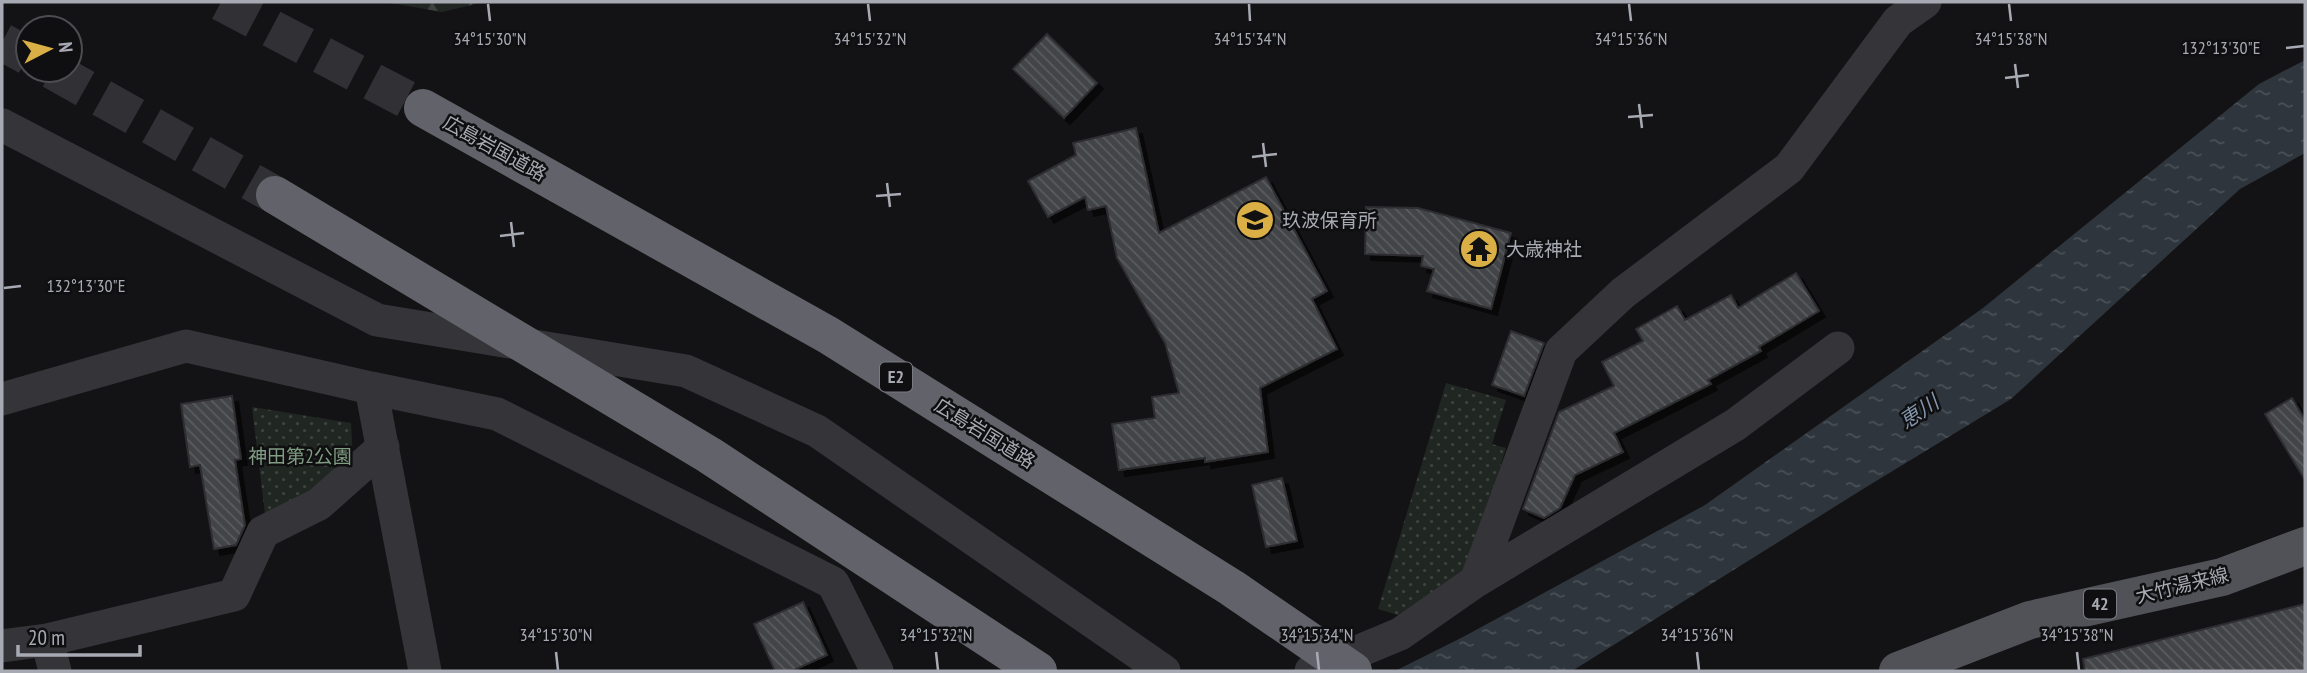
<svg xmlns="http://www.w3.org/2000/svg" width="2307" height="673" viewBox="0 0 2307 673" font-family="'PT Sans Narrow','Noto Sans JP',sans-serif">
	<defs>
		<pattern id="forest-firs" width="22" height="20" patternUnits="userSpaceOnUse" patternTransform="scale(1.75)"><rect width="22" height="20" fill="#202621"/><path d="M5 1l3.5 6h-7zM16 11l3.5 6h-7z" fill="#3e433f"/></pattern>
		<pattern id="park-dots" width="8" height="8" patternUnits="userSpaceOnUse" patternTransform="scale(1.75)"><rect width="8" height="8" fill="#202621"/><path d="M2 2h.1M6 6h.1" fill="none" stroke="#3e433f" stroke-width="1.8" stroke-linecap="round"/></pattern>
		<pattern id="water-ripples" width="26" height="14" patternUnits="userSpaceOnUse" patternTransform="scale(1.75)"><rect width="26" height="14" fill="#2e353c"/><path d="M2 4q2-2 4 0t4 0M15 11q2-2 4 0t4 0" fill="none" stroke="#495056"/></pattern>
		<pattern id="building-back-hatch" width="6" height="6" patternUnits="userSpaceOnUse" patternTransform="scale(1.75)"><rect width="6" height="6" fill="#434447"/><path d="M-1 5l2 2M0 0l6 6M5-1l2 2" fill="none" stroke="#5b5c5f"/></pattern>
		<filter id="shadow"><feDropShadow dx="6" dy="6" stdDeviation="0" flood-color="#0009"/></filter>
	</defs>
	<rect width="100%" height="100%" fill="#131315"/>
	<path fill="url(#forest-firs)" d="M 385,2 L 484,2 L 442,12 Z"/>
	<path fill="url(#park-dots)" d="M 1446,383 L 1506,400 L 1492,444 L 1506,448 L 1467,577 L 1404,617 L 1378,609 Z
		M 252,407 L 351,423 L 353,460 L 266,522 Z"/>
	<path fill="url(#water-ripples)" d="M 2305,60 L 2305,153 L 2240,189 L 2011,399 L 1863,489 L 1572,671 L 1395,671 L 1463,637 L 1705,505 L 1983,308 L 2259,84 Z"/>
	<path fill="url(#building-back-hatch)" stroke="#2e2e31" stroke-width="2" filter="url(#shadow)" d="M 1047,34 L 1097,83 L 1064,118 L 1013,69 Z
		M 1136,128 L 1159,233 L 1266,177 L 1327,291 L 1312,299 L 1337,349 L 1260,388 L 1268,452 L 1205,462 L 1205,458 L 1119,470 L 1112,424 L 1155,418 L 1152,397 L 1179,393 L 1165,343 L 1117,258 L 1106,206 L 1088,210 L 1085,197 L 1048,217 L 1028,181 L 1076,155 L 1073,143 Z
		M 1366,207 L 1418,208 L 1511,233 L 1491,309 L 1427,291 L 1434,269 L 1421,266 L 1423,256 L 1365,254 Z
		M 1796,273 L 1819,311 L 1759,347 L 1761,351 L 1708,380 L 1711,384 L 1614,433 L 1623,452 L 1575,475 L 1560,508 L 1544,518 L 1523,509 L 1559,412 L 1614,386 L 1602,362 L 1643,341 L 1636,329 L 1677,306 L 1685,320 L 1731,295 L 1738,308 Z
		M 1511,331 L 1544,343 L 1524,396 L 1492,385 Z
		M 232,396 L 241,459 L 235,460 L 245,525 L 236,545 L 214,549 L 200,465 L 190,467 L 181,404 Z
		M 2292,398 L 2305,420 L 2305,480 L 2265,414 Z
		M 1282,478 L 1297,541 L 1266,547 L 1252,485 Z
		M 803,602 L 827,655 L 792,671 L 775,671 L 754,624 Z
		M 2305,604 L 2305,671 L 2085,671 L 2083,659 Z"/>
	<g fill="none" stroke-linecap="round" stroke-linejoin="round">
		<path stroke="#313135" stroke-width="38" stroke-dasharray="38 19" stroke-linecap="butt" d="M 221,2 L 423,108
			M 2,42 L 28,56
			M 52,70 L 275,195"/>
		<path stroke="#353539" stroke-width="33" d="M 2,125 L 377,320 L 686,371 L 817,431 L 1164,671
			M 371,388 L 497,414 L 833,583 L 877,671
			M 2,399 L 186,346 L 371,388 L 425,671
			M 1476,581 L 1561,351 L 1623,293 L 1789,168 L 1898,21 L 1925,2
			M 47,640 L 55,671
			M 2,646 L 47,640 L 234,595 L 263,532 L 319,504 L 383,447
			M 1311,671 L 1400,634 L 1476,581 L 1735,425 L 1838,348"/>
		<path stroke="#515258" stroke-width="38" d="M 1898,671 L 2030,620 L 2222,577 L 2305,546"/>
		<path stroke="#62636a" stroke-width="38" d="M 423,108 L 828,335 L 1232,588 L 1353,671
			M 275,195 L 709,455 L 1038,671"/>
	</g>
	<path fill="none" stroke="#a7aab3" stroke-width="2.5" d="M 488,4 L 490,21M 868,4 L 870,21M 1249,4 L 1250,21M 1629,4 L 1631,21M 2009,4 L 2011,21M 2286,48 L 2304,46M 2015,64 L 2018,88M 2005,78 L 2029,75M 1639,104 L 1642,128M 1628,117 L 1653,115M 1263,143 L 1266,167M 1252,157 L 1277,154M 887,183 L 890,207M 876,196 L 901,194M 511,222 L 514,247M 500,236 L 524,233M 4,288 L 21,286M 556,652 L 558,670M 936,652 L 938,670M 1317,652 L 1319,670M 1697,652 L 1699,670M 2077,652 L 2079,670"/>
	<defs>
		<symbol id="school-disc" viewBox="-11 -11 22 22"><circle r="9.5" fill="#daaf46" stroke="#0f0e10"/><path d="M0-5L7-2L0 1L-7-2ZM-4 1L0 2.5L4 1V4Q0 6-4 4Z" fill="#111"/></symbol>
		<symbol id="temple-disc" viewBox="-11 -11 22 22"><circle r="9.5" fill="#daaf46" stroke="#0f0e10"/><path d="M0-6L5-2H3V0L6.5 2.5H4V6H1.5V3h-3V6H-4V2.5H-6.5L-3 0V-2H-5Z" fill="#111"/></symbol>
	</defs>
	<g fill-rule="evenodd">
		<use href="#school-disc" x="1233" y="198" width="44" height="44"/>
		<use href="#temple-disc" x="1457" y="227" width="44" height="44"/>
	</g>
	<g text-anchor="middle" stroke-width="5" stroke-linejoin="round" paint-order="stroke">
		<g fill="#0f0e10" stroke="#797b82" stroke-width="2">
			<rect x="880" y="362.5" width="32" height="29" rx="5"/>
			<rect x="2084" y="589.5" width="32" height="29" rx="5"/>
		</g>
		<g font-size="18" font-weight="bold" fill="#a7aab3">
			<text x="896" y="383">E2</text>
			<text x="2100" y="610">42</text>
		</g>
		<g font-size="19" fill="#a7aab3" stroke="#0f0e10">
			<text transform="translate(495 148) rotate(29)" y="7">広島岩国道路</text>
			<text transform="translate(985 433) rotate(32)" y="7">広島岩国道路</text>
			<text transform="translate(2182 585) rotate(-14)" y="7">大竹湯来線</text>
		</g>
		<g font-size="19" fill="#a7aab3" stroke="#0f0e10" text-anchor="start">
			<text x="1282" y="227">玖波保育所</text>
			<text x="1506" y="256">大歳神社</text>
		</g>
		<g font-size="19" fill="#809c83" stroke="#0f0e10">
			<text x="300" y="463">神田第2公園</text>
		</g>
		<g font-size="21" font-style="italic" fill="#8295aa" stroke="#0f0e10">
			<text transform="translate(1919 412) rotate(-34)" y="7">恵川</text>
		</g>
	</g>
	<g font-size="18" text-anchor="middle" fill="#a7aab3" stroke="#0f0e10" stroke-width="5" stroke-linejoin="round" paint-order="stroke">
		<text x="490" y="45">34°15'30"N</text>
		<text x="870" y="45">34°15'32"N</text>
		<text x="1250" y="45">34°15'34"N</text>
		<text x="1631" y="45">34°15'36"N</text>
		<text x="2011" y="45">34°15'38"N</text>
		<text x="2221" y="54">132°13'30"E</text>
		<text x="86" y="292">132°13'30"E</text>
		<text x="556" y="641">34°15'30"N</text>
		<text x="936" y="641">34°15'32"N</text>
		<text x="1317" y="641">34°15'34"N</text>
		<text x="1697" y="641">34°15'36"N</text>
		<text x="2077" y="641">34°15'38"N</text>
	</g>
	<rect width="2307" height="673" fill="none" stroke="#a7aab3" stroke-width="7"/>
	<g transform="translate(49 49) rotate(84)"><circle r="33" fill="#0f0e10" stroke="#4c4c51" stroke-width="2"/>
	<path d="M0-5L12 26L0 18L-12 26Z" fill="#daaf46"/>
	<text y="-10" font-size="19" font-weight="bold" text-anchor="middle" fill="#a7aab3">N</text>
	</g>
	<path d="M18 645v10h122v-10" fill="none" stroke="#a7aab3" stroke-width="3.5"/>
	<text x="28" y="645" font-size="21" fill="#a7aab3" stroke="#0f0e10" stroke-width="5" paint-order="stroke">20 m</text>
</svg>
